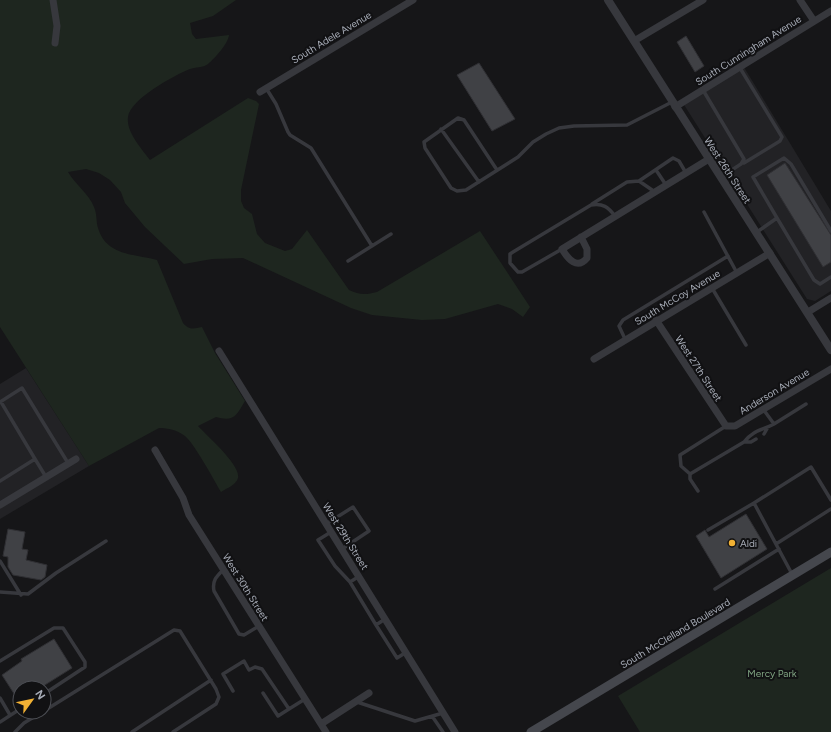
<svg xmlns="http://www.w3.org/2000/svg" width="831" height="732" viewBox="0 0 831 732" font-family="Figtree,sans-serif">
	<rect width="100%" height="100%" fill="#161618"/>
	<path fill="#222225" d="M 742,64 L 831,211 L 831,291 L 815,301 L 807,299 L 681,100 Z
		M 26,368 L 89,466 L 0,519 L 0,384 Z"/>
	<path fill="#1e261f" d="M 0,0 L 236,0 L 213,16 L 190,23 L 192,34 L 196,39 L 229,35 C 228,44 215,58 208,64 C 203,68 195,67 190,69 C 175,75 130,99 128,117 C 126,132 142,149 150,160 L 248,98 L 256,101 L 259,104 L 241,190 L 241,201 L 244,208 L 252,214 L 257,234 L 265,243 L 285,251 L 292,249 L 307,230 L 349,290 C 359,295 366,295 377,292 L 480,231 L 530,307 L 523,317 L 512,309 L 498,304 L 445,319 L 422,320 L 372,315 L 351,308 L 243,258 L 212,259 L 184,264 L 145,227 L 125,203 L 121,192 L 110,180 L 99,173 L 86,169 L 68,172 C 75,184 89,194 94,207 C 97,213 96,222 98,228 C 106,256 135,254 157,260 L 183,323 C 189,330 193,329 202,327 L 215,353 L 245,401 C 236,416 234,422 216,417 L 198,426 C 207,436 241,465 238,478 C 236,485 227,488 221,492 C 214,480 194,443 185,436 C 177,430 168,428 159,428 L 89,466 L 0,327 Z
		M 831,568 L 831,732 L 640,732 L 618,696 Z"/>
	<path fill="#404145" stroke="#303034" d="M 686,36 L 704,66 L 695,72 L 677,42 Z
		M 479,63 L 515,119 L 492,131 L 457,75 Z
		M 785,163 L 831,235 L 831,262 L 823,267 L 767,175 Z
		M 746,514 L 767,549 L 721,578 L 696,536 L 705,530 L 709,537 Z
		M 8,529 L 25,532 L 22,549 L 28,550 L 26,560 L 47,565 L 45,577 L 41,580 L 13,575 L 8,567 L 8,557 L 3,556 Z
		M 54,639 L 72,668 L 40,688 L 38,686 L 20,688 L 20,703 L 2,675 L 22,661 L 21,659 Z"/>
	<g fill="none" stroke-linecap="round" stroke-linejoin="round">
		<path stroke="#37383d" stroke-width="3.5" d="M 740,68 L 782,137 L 780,141 L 744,163
			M 266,88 L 276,104 L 288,132 L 290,135 L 311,148 L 372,246
			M 703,90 L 744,159 L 741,164 L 721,177
			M 441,129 L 479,182
			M 497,170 L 464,120 L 458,118 L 424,142 L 425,148 L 451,188 L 457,191 L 466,190 L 518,157 L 533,142 L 546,134 L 559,128 L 574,126 L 627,125 L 672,102
			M 656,170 L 666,185
			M 639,181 L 673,158 L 679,161 L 686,173
			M 592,204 L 627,182 L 639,181 L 655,192
			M 704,212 L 737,273
			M 777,218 L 753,177 L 784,158 L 791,164 L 831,231
			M 757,232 L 777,218 L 814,280 L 820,284 L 831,277
			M 562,249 L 522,272 L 518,272 L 510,263 L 510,254 L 513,252 L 591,205 C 603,203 608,207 615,216
			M 348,261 L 391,234
			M 712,288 L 746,345
			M 625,339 L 619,326 L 623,320 L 728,256
			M 0,402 L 22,388 L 68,463
			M 1,402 L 35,459
			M 774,424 L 806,404
			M 726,426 L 680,455 L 681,466 L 690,474 L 744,442 C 753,430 763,430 774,424 L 763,409
			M 764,434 L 768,427
			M 744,442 L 751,442 L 756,439
			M 690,474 L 690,479 L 698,491
			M 0,481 L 35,459 L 46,477
			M 326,524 L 353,507 L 369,531 L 342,549
			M 708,530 L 754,503
			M 331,532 L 318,540 L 335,566 L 350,582 L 358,577
			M 776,544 L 831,509
			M 0,561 L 21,595
			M 223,570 C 216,577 212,581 214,591 L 239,634 L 244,635 L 259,626
			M 792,574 L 754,503 L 811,467 L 831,500
			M 350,582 L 376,625 L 385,619
			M 715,589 L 779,549
			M 0,592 L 28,594 L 56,573 L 106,541
			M 376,625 L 397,658 L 405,653
			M 0,661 L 54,628 L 63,628 L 85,662 L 85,667 L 44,694
			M 233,691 L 223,674 L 244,661 L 249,670 L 255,667 L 262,669 L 289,709 L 305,699
			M 263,693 L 278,716 L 289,709
			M 0,698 L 10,715
			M 357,702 L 415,721 L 443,713
			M 44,711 L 174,630 L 180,631 L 216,689 L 219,697 L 216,704 L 173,732
			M 432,716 L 443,732
			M 0,722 L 20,709
			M 15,732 L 24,723 L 42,712
			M 132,732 L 211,680"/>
		<path stroke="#37383d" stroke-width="7" d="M 53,0 L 57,26 L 55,43
			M 800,0 L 814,21
			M 634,41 L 703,0
			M 260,92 L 413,0
			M 675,107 L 831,11
			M 581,237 L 587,249 L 587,258 C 577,270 568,259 562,249 L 655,192 L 709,159
			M 808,312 L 831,298
			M 656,320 L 726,426 L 735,426 L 831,369
			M 219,351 L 455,732
			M 594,359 L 770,253
			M 155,450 L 183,498 L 189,515 L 326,732
			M 0,505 L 76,459
			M 321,724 L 369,693"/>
		<path stroke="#37383d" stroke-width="8" d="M 608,0 L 831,350"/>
		<path stroke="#45474d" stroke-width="9" d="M 531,732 L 831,552"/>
	</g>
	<circle fill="#f2b134" stroke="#111113" stroke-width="1.5" cx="732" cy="543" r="4"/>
	<g text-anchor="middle" stroke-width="4" stroke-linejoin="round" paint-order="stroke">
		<g font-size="10" fill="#a8adb8" stroke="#111113">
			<text transform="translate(331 37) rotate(-31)" y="4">South Adele Avenue</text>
			<text transform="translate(748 50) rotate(-32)" y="4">South Cunningham Avenue</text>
			<text transform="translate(728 170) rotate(57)" y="4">West 26th Street</text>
			<text transform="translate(677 297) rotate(-31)" y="4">South McCoy Avenue</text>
			<text transform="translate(699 368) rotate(57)" y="4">West 27th Street</text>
			<text transform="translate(774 391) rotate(-31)" y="4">Anderson Avenue</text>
			<text transform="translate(346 536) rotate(58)" y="4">West 29th Street</text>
			<text transform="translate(246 587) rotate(58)" y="4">West 30th Street</text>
			<text transform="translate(675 633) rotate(-31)" y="4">South McClelland Boulevard</text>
		</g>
		<g font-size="10" fill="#a8adb8" stroke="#111113" text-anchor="start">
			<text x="740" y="547">Aldi</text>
		</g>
		<g font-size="10" fill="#7fa381" stroke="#111113">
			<text x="772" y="677">Mercy Park</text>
		</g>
	</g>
	<g transform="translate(32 700) rotate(57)"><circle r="19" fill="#111113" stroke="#4d4f55"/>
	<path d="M0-3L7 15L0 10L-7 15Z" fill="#f2b134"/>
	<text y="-6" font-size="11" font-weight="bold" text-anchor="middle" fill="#a8adb8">N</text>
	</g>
</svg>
